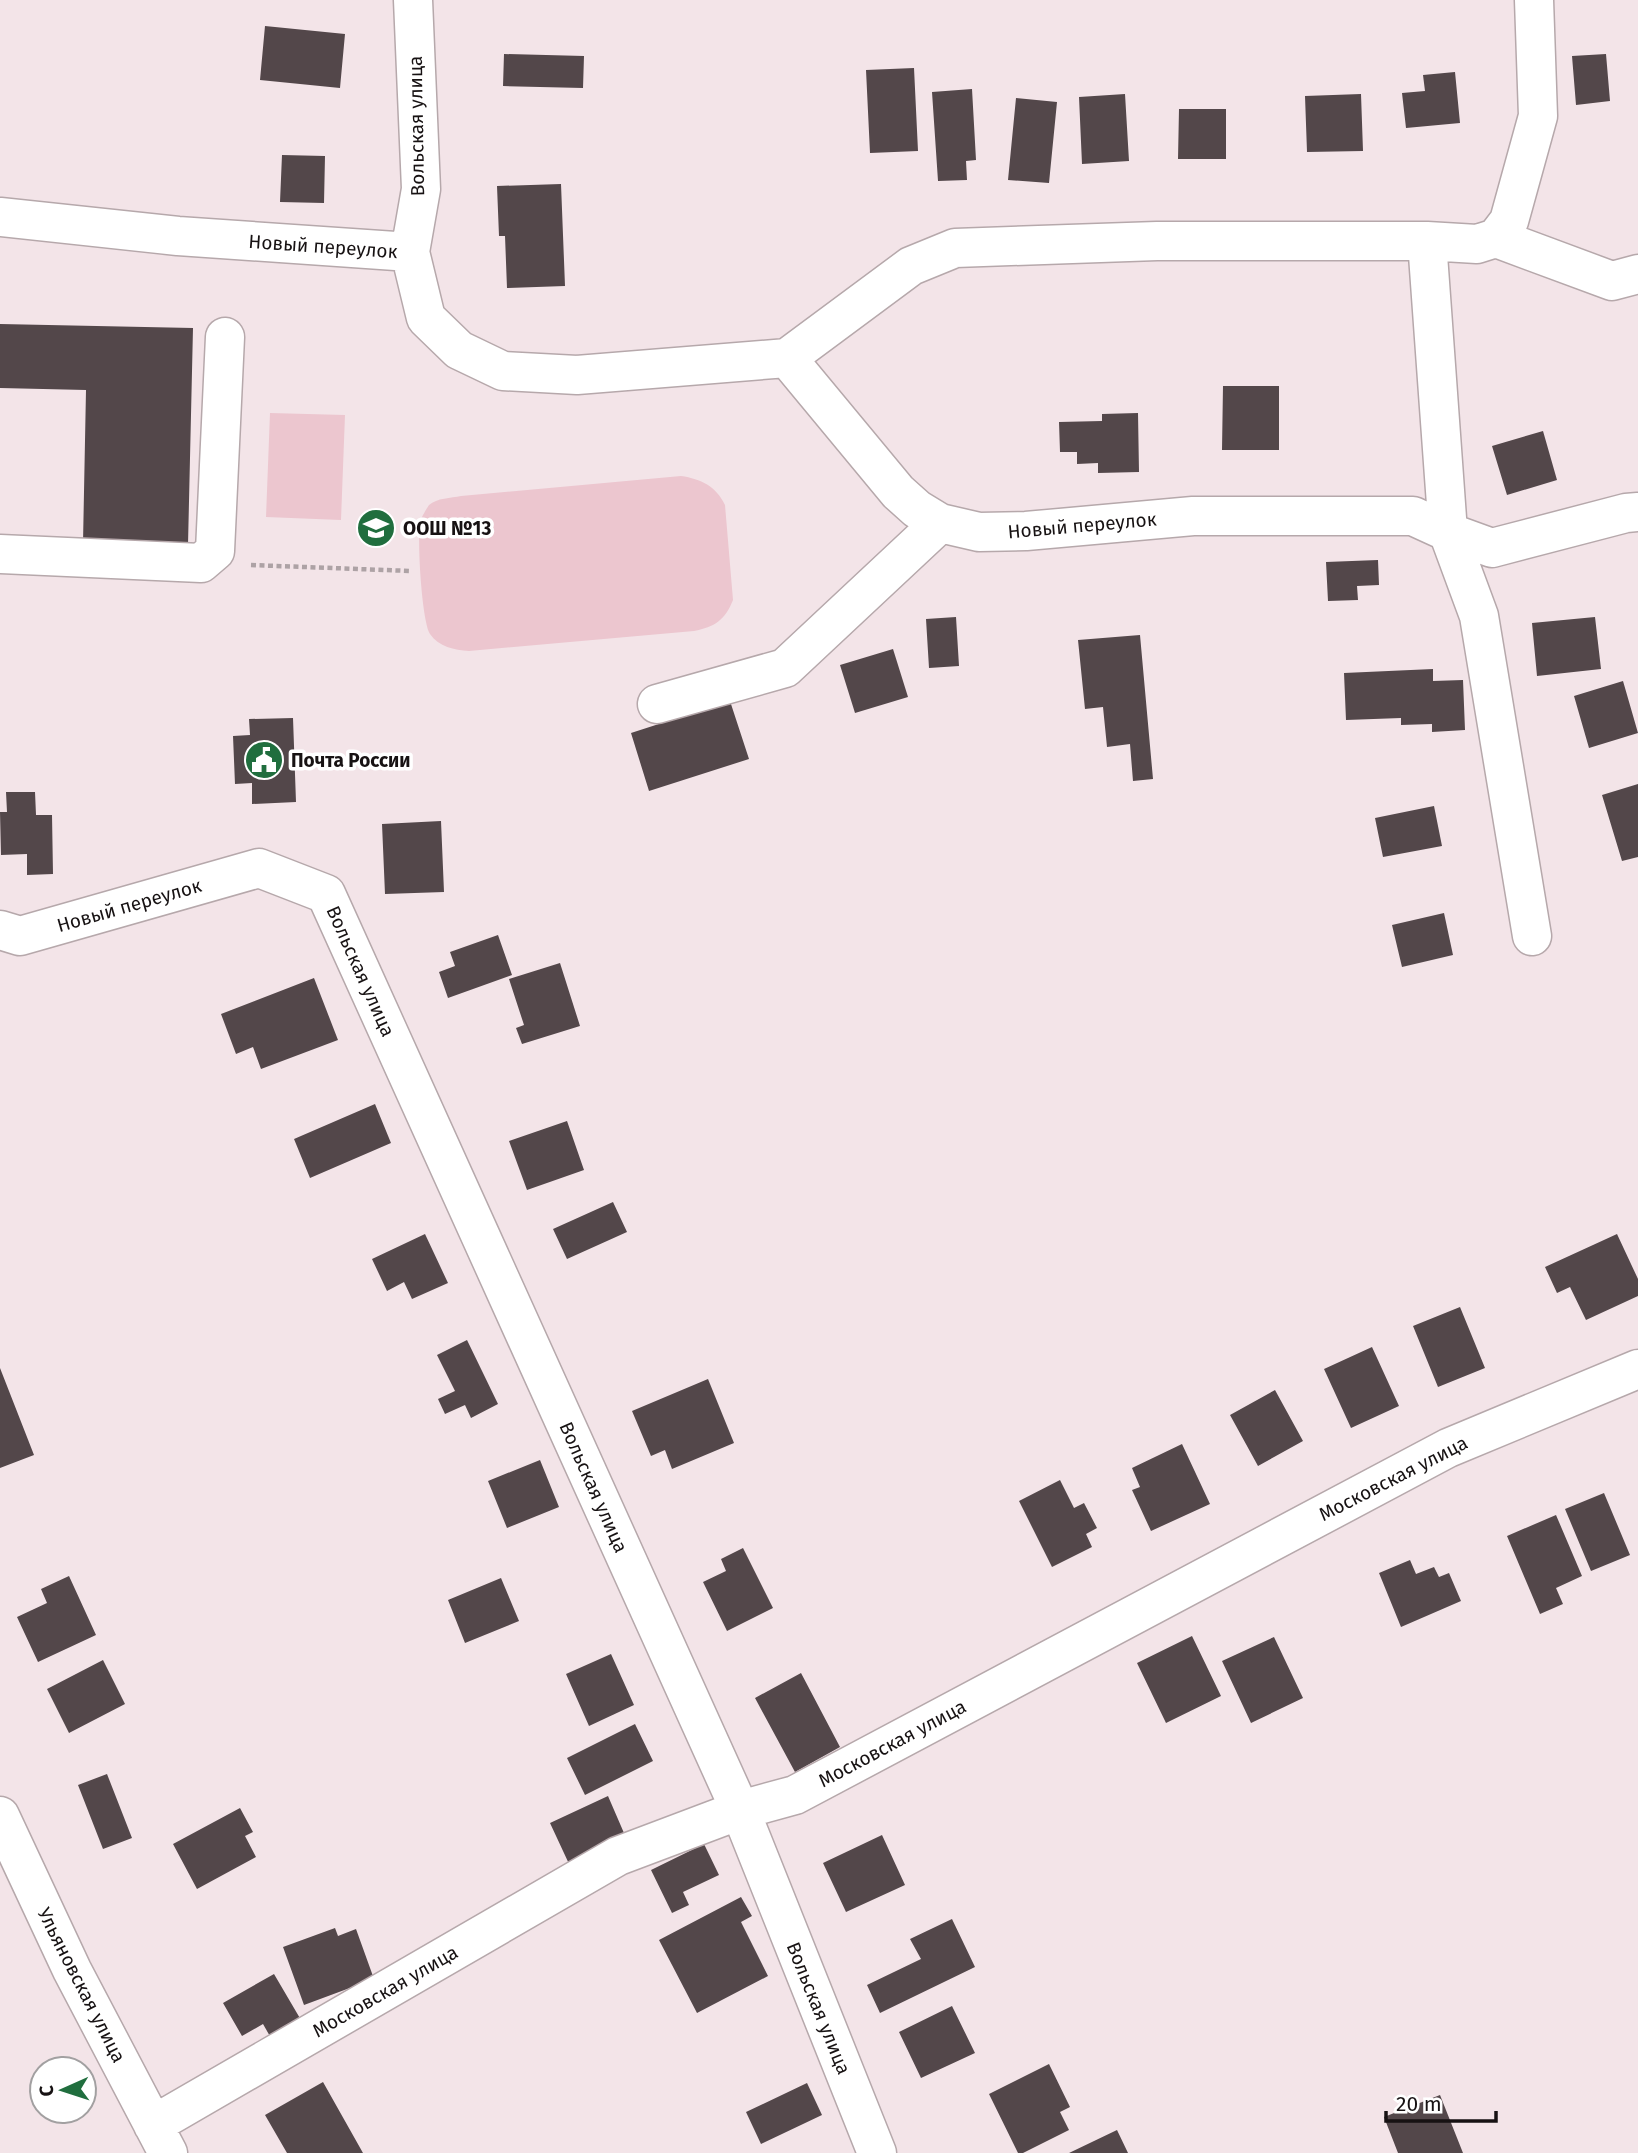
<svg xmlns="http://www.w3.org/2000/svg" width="1638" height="2153" viewBox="0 0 1638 2153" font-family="'Fira Sans',sans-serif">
	<rect width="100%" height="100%" fill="#f3e4e8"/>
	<path fill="#ecc6cf" d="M 270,413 L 345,415 L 341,520 L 266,517 Z
		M 681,476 C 701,479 716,486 725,505 L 733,600 C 725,620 715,627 694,631 L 469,651 C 454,650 439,647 430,634 C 422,623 416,534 421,520 C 422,516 427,508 429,505 C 437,498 451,498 461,496 Z"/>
	<path fill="#53474a" d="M 265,26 L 345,34 L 340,88 L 260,80 Z
		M 504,54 L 584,56 L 583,88 L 503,86 Z
		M 1606,54 L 1610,101 L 1576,105 L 1572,56 Z
		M 914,68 L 918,151 L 870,153 L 866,70 Z
		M 1455,72 L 1460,123 L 1406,128 L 1402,93 L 1425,91 L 1423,75 Z
		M 972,89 L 976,160 L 966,161 L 967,180 L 938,181 L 932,92 Z
		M 1125,94 L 1129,161 L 1082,164 L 1079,97 Z
		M 1361,94 L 1363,151 L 1307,152 L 1305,96 Z
		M 1016,98 L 1057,102 L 1049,183 L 1008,180 Z
		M 1179,109 L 1226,109 L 1226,159 L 1178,159 Z
		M 282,155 L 325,156 L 324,203 L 280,202 Z
		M 561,184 L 565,286 L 507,288 L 505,236 L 499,236 L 497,186 Z
		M 0,324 L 193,328 L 188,545 L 83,543 L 86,390 L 0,388 Z
		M 1223,386 L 1279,386 L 1279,450 L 1222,450 Z
		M 1138,413 L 1139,472 L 1098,473 L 1098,463 L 1077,464 L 1077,452 L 1060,452 L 1059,422 L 1102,421 L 1102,414 Z
		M 1543,431 L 1557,480 L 1507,495 L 1492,446 Z
		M 1378,560 L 1379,585 L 1357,586 L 1358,600 L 1328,601 L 1326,562 Z
		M 956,617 L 959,666 L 929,668 L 926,619 Z
		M 1595,617 L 1601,669 L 1537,676 L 1532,623 Z
		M 1140,635 L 1153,779 L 1133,781 L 1130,744 L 1107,747 L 1103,707 L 1085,709 L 1078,640 Z
		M 893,649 L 908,697 L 855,713 L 840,665 Z
		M 1433,669 L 1433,681 L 1463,680 L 1465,730 L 1432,732 L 1432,724 L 1401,725 L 1401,718 L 1346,720 L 1344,673 Z
		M 1623,681 L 1638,733 L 1589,748 L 1574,696 Z
		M 730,701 L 749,759 L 649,791 L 631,733 Z
		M 293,718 L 296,802 L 252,804 L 252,783 L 235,784 L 233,736 L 250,735 L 249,719 Z
		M 1638,784 L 1638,857 L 1622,861 L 1602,795 Z
		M 6,792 L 35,792 L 36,815 L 52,815 L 53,874 L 27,875 L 27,854 L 1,855 L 0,812 L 7,812 Z
		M 1434,806 L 1442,846 L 1383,857 L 1375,818 Z
		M 441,821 L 444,892 L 385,894 L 382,824 Z
		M 1444,913 L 1453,955 L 1402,967 L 1392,925 Z
		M 498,935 L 512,975 L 448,998 L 439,972 L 455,966 L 450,952 Z
		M 560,963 L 580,1026 L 522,1044 L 516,1028 L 524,1025 L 509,979 Z
		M 314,978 L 338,1040 L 261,1069 L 253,1047 L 236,1054 L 221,1014 Z
		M 375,1104 L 391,1143 L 310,1178 L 294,1139 Z
		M 567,1121 L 584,1170 L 527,1190 L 509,1141 Z
		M 613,1202 L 627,1232 L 567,1259 L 553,1229 Z
		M 425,1234 L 448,1283 L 412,1299 L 404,1282 L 387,1291 L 372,1259 Z
		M 1617,1234 L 1638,1279 L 1638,1296 L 1586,1320 L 1570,1287 L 1557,1293 L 1545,1267 Z
		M 1460,1307 L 1485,1368 L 1438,1387 L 1413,1326 Z
		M 467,1340 L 498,1404 L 471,1418 L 465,1405 L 445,1414 L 438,1399 L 455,1391 L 437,1355 Z
		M 1372,1347 L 1399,1406 L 1351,1428 L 1324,1369 Z
		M 0,1368 L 34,1455 L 0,1468 Z
		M 708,1379 L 734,1443 L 672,1469 L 665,1450 L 651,1456 L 632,1411 Z
		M 1275,1390 L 1303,1441 L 1258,1466 L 1230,1415 Z
		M 1182,1444 L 1210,1504 L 1151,1531 L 1132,1490 L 1140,1487 L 1132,1468 Z
		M 540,1460 L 559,1507 L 507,1528 L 488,1481 Z
		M 1060,1480 L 1074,1508 L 1084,1503 L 1097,1528 L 1086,1534 L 1092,1547 L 1052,1567 L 1019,1501 Z
		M 1604,1493 L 1630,1555 L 1591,1571 L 1565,1509 Z
		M 1556,1515 L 1582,1576 L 1556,1588 L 1563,1604 L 1540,1614 L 1507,1536 Z
		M 743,1548 L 773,1608 L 727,1631 L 703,1582 L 726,1571 L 721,1559 Z
		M 1410,1560 L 1416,1574 L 1434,1567 L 1439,1577 L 1449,1573 L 1461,1601 L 1401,1627 L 1379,1573 Z
		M 69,1576 L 96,1635 L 38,1662 L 17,1617 L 47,1603 L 41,1589 Z
		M 501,1578 L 519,1621 L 465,1643 L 448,1600 Z
		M 1192,1636 L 1221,1696 L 1166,1723 L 1137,1663 Z
		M 1274,1637 L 1303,1698 L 1251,1723 L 1222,1661 Z
		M 611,1654 L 634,1705 L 589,1726 L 566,1674 Z
		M 103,1660 L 125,1704 L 69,1733 L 47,1689 Z
		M 801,1673 L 840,1747 L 795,1772 L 755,1698 Z
		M 635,1724 L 653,1761 L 585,1795 L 567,1758 Z
		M 107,1774 L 132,1838 L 103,1849 L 78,1785 Z
		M 608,1796 L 627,1840 L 570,1866 L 550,1823 Z
		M 240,1808 L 253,1832 L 245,1836 L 256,1857 L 197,1889 L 173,1844 Z
		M 882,1835 L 905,1885 L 846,1912 L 823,1863 Z
		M 704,1844 L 719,1875 L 683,1892 L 689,1905 L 672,1913 L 651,1870 Z
		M 741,1897 L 752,1916 L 741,1922 L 768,1976 L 697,2013 L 659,1940 Z
		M 952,1919 L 975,1967 L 880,2013 L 867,1985 L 921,1959 L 910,1939 Z
		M 335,1928 L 338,1936 L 356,1929 L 374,1979 L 304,2005 L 283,1947 Z
		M 274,1974 L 301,2020 L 271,2038 L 263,2024 L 242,2036 L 223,2003 Z
		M 952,2006 L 975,2053 L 921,2078 L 899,2032 Z
		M 1049,2064 L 1070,2107 L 1060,2112 L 1069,2130 L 1023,2153 L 1018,2153 L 989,2094 Z
		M 323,2082 L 363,2153 L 287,2153 L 265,2115 Z
		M 807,2083 L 822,2115 L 761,2144 L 746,2112 Z
		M 1440,2095 L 1463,2153 L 1398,2153 L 1384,2117 Z
		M 1117,2130 L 1128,2153 L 1069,2153 Z"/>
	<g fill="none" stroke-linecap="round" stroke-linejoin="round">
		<defs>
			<path id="minor" d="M 0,217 L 178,236 L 410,252 L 426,318 L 459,350 L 503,371 L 577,375 L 787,358 L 911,266 L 955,248 L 1157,241 L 1427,241 L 1477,244 L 1496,238
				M 1496,238 L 1509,221 L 1538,116 L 1534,0
				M 1496,238 L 1612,281 L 1638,274
				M 1427,241 L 1448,532 L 1479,616 L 1532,936
				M 410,252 L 421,189 L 413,0
				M 787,358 L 898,492 L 917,509 L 940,523 L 979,532 L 1026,531 L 1193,516 L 1413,516 L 1448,532 L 1492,548 L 1626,513 L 1638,512
				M 0,554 L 201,563 L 215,551 L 225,337
				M 657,704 L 785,668 L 940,523
				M 0,930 L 20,936 L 259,868 L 326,894 L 740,1810 L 877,2153
				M 0,1816 L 72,1970 L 168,2153
				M 153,2125 L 618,1856 L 740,1810 L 795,1795 L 1448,1448 L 1638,1369"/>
		</defs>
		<use href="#minor" stroke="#b6a8ab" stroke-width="41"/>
		<path stroke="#ada2a5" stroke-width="4.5" stroke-dasharray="5 3.5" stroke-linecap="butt" d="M 251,565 L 411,571"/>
		<use href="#minor" stroke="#fff" stroke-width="38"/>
	</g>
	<defs>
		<symbol id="school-disc" viewBox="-11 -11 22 22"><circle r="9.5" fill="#206e3e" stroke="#fff"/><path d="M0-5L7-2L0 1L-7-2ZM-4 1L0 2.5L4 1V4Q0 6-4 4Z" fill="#fff"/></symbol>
		<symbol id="civic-disc" viewBox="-11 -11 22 22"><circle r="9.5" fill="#206e3e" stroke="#fff"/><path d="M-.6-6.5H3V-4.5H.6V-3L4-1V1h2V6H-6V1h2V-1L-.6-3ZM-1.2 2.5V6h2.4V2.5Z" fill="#fff"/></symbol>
	</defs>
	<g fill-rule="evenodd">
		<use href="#school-disc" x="354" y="506" width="44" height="44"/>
		<use href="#civic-disc" x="242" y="738" width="44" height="44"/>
	</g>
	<g text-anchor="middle" stroke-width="7" stroke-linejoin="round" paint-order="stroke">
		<g font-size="19" fill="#171213" stroke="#fff">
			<text transform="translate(416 126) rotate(-91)" y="7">Вольская улица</text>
			<text transform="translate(323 246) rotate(4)" y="7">Новый переулок</text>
			<text transform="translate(1082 525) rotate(-5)" y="7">Новый переулок</text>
			<text transform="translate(129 905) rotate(-16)" y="7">Новый переулок</text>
			<text transform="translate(361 971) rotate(66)" y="7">Вольская улица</text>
			<text transform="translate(1393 1478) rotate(-27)" y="7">Московская улица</text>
			<text transform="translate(594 1487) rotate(66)" y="7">Вольская улица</text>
			<text transform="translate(892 1743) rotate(-28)" y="7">Московская улица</text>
			<text transform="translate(82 1985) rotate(63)" y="7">Ульяновская улица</text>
			<text transform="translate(385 1991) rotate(-30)" y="7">Московская улица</text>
			<text transform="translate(819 2008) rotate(68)" y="7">Вольская улица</text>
		</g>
		<g font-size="19" font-weight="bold" fill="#171213" stroke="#fff" text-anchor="start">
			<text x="403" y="535">ООШ №13</text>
			<text x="291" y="767">Почта России</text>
		</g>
	</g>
	<g transform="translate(63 2090) rotate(267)"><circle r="33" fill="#ffffff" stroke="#a2a0a1" stroke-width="2"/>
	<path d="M0-5L12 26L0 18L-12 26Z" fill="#206e3e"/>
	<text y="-10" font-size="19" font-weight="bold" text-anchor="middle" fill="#171213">С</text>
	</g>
	<path d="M1386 2111v10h110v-10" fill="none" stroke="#171213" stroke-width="3.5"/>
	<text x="1396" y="2111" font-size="21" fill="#171213" stroke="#ffffff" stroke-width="5" paint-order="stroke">20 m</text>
</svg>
